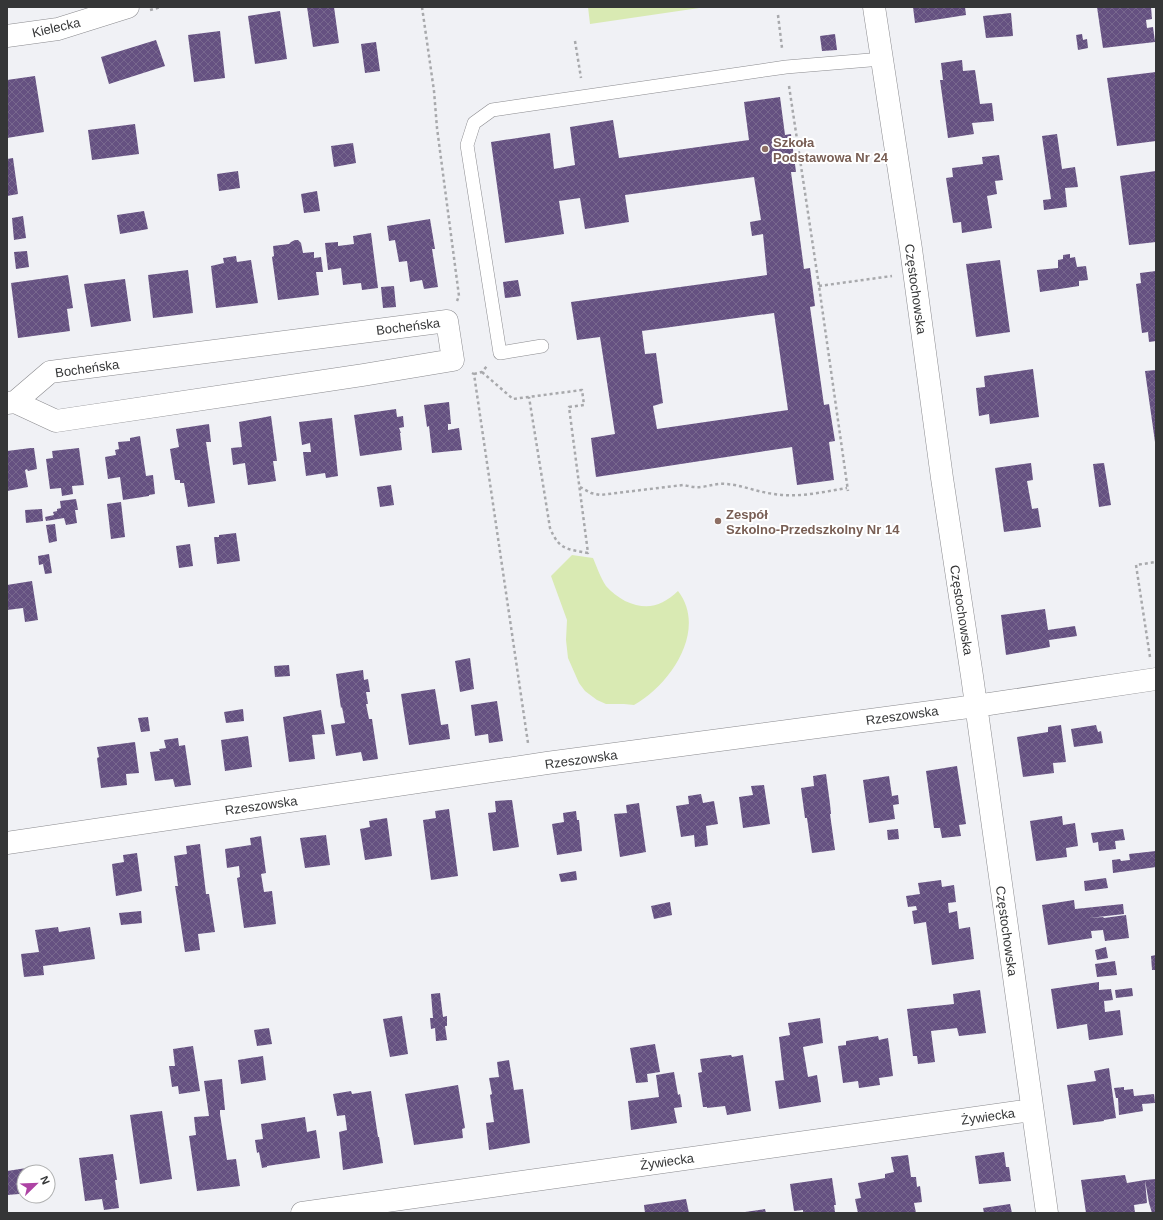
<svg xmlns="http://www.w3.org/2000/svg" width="1163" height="1220" viewBox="0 0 1163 1220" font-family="Arial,sans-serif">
	<defs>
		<pattern id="building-cross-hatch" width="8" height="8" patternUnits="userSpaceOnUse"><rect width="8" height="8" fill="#655181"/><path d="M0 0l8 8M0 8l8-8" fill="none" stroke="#78688e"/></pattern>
	</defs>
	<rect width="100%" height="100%" fill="#f0f1f5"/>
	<path fill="#d9eab3" d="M 588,7 L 706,7 L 590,24 Z
		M 572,555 L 593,558 C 597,567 600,577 606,586 C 611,592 618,597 625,601 C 647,611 662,606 678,591 C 708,630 670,685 634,705 L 624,704 L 606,704 L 597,700 L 585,691 L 579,683 L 568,658 L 566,640 L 567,620 L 551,576 Z"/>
	<path fill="url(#building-cross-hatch)" fill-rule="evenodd" d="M 307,7 L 334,7 L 339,43 L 313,47 Z
		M 913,7 L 965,7 L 966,15 L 915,23 Z
		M 1097,7 L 1151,7 L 1152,19 L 1146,20 L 1147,28 L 1153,27 L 1155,42 L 1103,48 Z
		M 280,11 L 287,59 L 255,64 L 248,16 Z
		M 1011,13 L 1013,36 L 986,38 L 983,16 Z
		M 220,31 L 225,78 L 194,82 L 188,35 Z
		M 835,34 L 837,50 L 822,51 L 820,36 Z
		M 1082,34 L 1083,40 L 1087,39 L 1088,48 L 1078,50 L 1076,35 Z
		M 156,40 L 165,66 L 109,84 L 101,57 Z
		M 376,42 L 380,71 L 365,73 L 361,44 Z
		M 962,60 L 963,71 L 975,70 L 980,104 L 992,103 L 994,121 L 972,123 L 974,134 L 948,138 L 940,80 L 943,80 L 941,63 Z
		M 1156,72 L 1156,141 L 1117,146 L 1107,78 Z
		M 35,76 L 44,132 L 7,138 L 7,80 Z
		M 780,97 L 785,135 L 791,134 L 796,172 L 791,172 L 804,269 L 810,268 L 815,306 L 810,307 L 824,405 L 829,404 L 835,441 L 829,442 L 834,480 L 797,485 L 792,447 L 596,477 L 591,438 L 615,434 L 600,337 L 577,340 L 571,302 L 767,275 L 763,234 L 752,236 L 750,222 L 761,220 L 754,177 L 625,195 L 629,222 L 585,229 L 580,198 L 559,201 L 564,234 L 505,243 L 491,142 L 550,133 L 554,169 L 575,165 L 570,127 L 613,120 L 619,158 L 749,140 L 744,102 ZM 774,313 L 788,410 L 657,429 L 653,406 L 663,403 L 656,353 L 645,354 L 642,331 Z
		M 135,124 L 139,154 L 92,160 L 88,130 Z
		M 1057,134 L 1062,169 L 1075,167 L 1078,187 L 1065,188 L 1067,207 L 1044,210 L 1043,200 L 1051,199 L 1042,136 Z
		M 353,143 L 356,163 L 334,167 L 331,146 Z
		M 999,155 L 1003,180 L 995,181 L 997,194 L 987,196 L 992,228 L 962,233 L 961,222 L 953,223 L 946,178 L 953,177 L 952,168 L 983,164 L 982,157 Z
		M 13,158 L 18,194 L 7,196 L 7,159 Z
		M 238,171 L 240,188 L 219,191 L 217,174 Z
		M 1156,171 L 1156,242 L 1129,245 L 1120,176 Z
		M 317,191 L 320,211 L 304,213 L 301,194 Z
		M 144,211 L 148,229 L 120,234 L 117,215 Z
		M 23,216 L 26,238 L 14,240 L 12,218 Z
		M 430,219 L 435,249 L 432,249 L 438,287 L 424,289 L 422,280 L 410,282 L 407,261 L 399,262 L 395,240 L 389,241 L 387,226 Z
		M 371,233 L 378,288 L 362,290 L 361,283 L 343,285 L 341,268 L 328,270 L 325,243 L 338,242 L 338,246 L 354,244 L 353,236 Z
		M 295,240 L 298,240 L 301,243 L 303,253 L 314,252 L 314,258 L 321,257 L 323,272 L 316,272 L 319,295 L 278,300 L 272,257 L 274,256 L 273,246 L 289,244 L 291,242 Z
		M 27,251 L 29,267 L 16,269 L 14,252 Z
		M 1070,254 L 1070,258 L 1075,257 L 1077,267 L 1086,266 L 1088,280 L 1079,281 L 1079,286 L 1040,292 L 1037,270 L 1058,268 L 1058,260 L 1063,259 L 1063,255 Z
		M 236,256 L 237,262 L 251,260 L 258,303 L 216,308 L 211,266 L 224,263 L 223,258 Z
		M 1000,260 L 1010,332 L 976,337 L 966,264 Z
		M 188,270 L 193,313 L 153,318 L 148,275 Z
		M 1156,271 L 1156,341 L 1149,342 L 1148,332 L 1142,333 L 1136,284 L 1141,283 L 1140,273 Z
		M 68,275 L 73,308 L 67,309 L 70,331 L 18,338 L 11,283 Z
		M 125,279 L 131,321 L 91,327 L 84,284 Z
		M 518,280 L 521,296 L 505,298 L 503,282 Z
		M 394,286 L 396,307 L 383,308 L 381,287 Z
		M 1033,369 L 1039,417 L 990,424 L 989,414 L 979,416 L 976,388 L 985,387 L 984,376 Z
		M 1156,370 L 1156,441 L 1155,442 L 1145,371 Z
		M 449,402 L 451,424 L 448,424 L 448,430 L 459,428 L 462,450 L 432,453 L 429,426 L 427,427 L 424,405 Z
		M 396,409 L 397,417 L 403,416 L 404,427 L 399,428 L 401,433 L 400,433 L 402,450 L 360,456 L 354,415 Z
		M 271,416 L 277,461 L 273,461 L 276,481 L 248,485 L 245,463 L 233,465 L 231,448 L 242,447 L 239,422 Z
		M 332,418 L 338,476 L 326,478 L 325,473 L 306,476 L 303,452 L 311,452 L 310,443 L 302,445 L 299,422 Z
		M 209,424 L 211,442 L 206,442 L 215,503 L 188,507 L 184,483 L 180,483 L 180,480 L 175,480 L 170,449 L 179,447 L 176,429 Z
		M 140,436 L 146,476 L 153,475 L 155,494 L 149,495 L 149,496 L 123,500 L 120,477 L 108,479 L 105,457 L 116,455 L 115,450 L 119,449 L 118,442 L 130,441 L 130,438 Z
		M 31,448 L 34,448 L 37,469 L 28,471 L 27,469 L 25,470 L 28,487 L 7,491 L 7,451 Z
		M 79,448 L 84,485 L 72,486 L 73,494 L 62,496 L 61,488 L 50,489 L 46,459 L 53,458 L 52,451 Z
		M 1031,463 L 1033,480 L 1027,481 L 1032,509 L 1038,508 L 1041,527 L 1004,532 L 995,468 Z
		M 1104,463 L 1111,505 L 1099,507 L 1093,464 Z
		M 391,485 L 394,505 L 380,507 L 377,487 Z
		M 76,499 L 78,510 L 75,510 L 77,523 L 66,525 L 64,518 L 46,521 L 45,517 L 54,515 L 53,512 L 57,511 L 57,509 L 61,508 L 60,501 Z
		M 121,502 L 125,537 L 111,539 L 107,504 Z
		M 42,509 L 43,521 L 26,523 L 25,510 Z
		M 55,524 L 57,541 L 49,543 L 46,525 Z
		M 236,533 L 240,561 L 217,564 L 214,537 L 219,537 L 219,535 Z
		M 190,544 L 193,566 L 179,568 L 176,546 Z
		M 49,554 L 52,573 L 45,574 L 43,564 L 39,565 L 38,556 Z
		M 32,581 L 38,620 L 25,622 L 23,608 L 7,610 L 7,585 Z
		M 1045,609 L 1048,630 L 1075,626 L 1077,636 L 1049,640 L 1050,647 L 1006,655 L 1001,615 Z
		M 470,658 L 474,689 L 460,692 L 455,661 Z
		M 289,665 L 290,676 L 275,677 L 274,666 Z
		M 363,670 L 364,680 L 368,679 L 370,692 L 366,692 L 368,704 L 366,704 L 369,719 L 372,719 L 378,759 L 363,761 L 361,752 L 336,756 L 331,725 L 345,723 L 342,707 L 341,708 L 336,674 Z
		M 435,689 L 441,725 L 448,724 L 450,739 L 409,745 L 401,694 Z
		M 497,701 L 503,741 L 489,743 L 488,734 L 475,736 L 471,705 Z
		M 243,709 L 244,721 L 226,723 L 224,712 Z
		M 321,710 L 325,734 L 312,735 L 315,759 L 289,762 L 283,717 Z
		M 148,717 L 150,731 L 141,732 L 138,718 Z
		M 1061,725 L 1066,762 L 1053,763 L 1054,773 L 1023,777 L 1017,737 L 1048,732 L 1048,727 Z
		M 1096,725 L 1098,732 L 1101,731 L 1103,743 L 1074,747 L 1071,729 Z
		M 248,736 L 252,767 L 225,771 L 221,740 Z
		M 178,738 L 179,746 L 185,745 L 191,785 L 175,787 L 173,779 L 155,781 L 150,752 L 160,751 L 159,749 L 166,748 L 164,740 Z
		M 135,742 L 139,773 L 126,774 L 127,785 L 101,788 L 97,758 L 99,757 L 97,747 Z
		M 957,766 L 966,824 L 959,825 L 961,836 L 942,838 L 940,828 L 934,828 L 926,771 Z
		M 826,774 L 830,804 L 831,814 L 830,814 L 835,850 L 812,853 L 807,818 L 805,818 L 801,788 L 814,786 L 813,776 Z
		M 889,776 L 892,796 L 898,795 L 899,804 L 893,805 L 895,819 L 869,823 L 863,780 Z
		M 764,785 L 770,824 L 743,828 L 739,797 L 753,795 L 751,786 Z
		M 701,794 L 703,803 L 714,801 L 718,824 L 706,826 L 708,845 L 695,847 L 694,835 L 681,837 L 676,806 L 689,804 L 688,796 Z
		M 512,800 L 519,847 L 493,851 L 488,813 L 496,812 L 495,801 Z
		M 639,803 L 646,852 L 620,857 L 614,814 L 627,813 L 626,805 Z
		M 449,809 L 458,876 L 431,880 L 423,820 L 436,818 L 435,811 Z
		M 576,811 L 577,820 L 579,820 L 582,851 L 557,855 L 552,824 L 564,822 L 563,813 Z
		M 1062,816 L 1063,825 L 1075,823 L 1078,846 L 1066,848 L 1067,857 L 1036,861 L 1030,821 Z
		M 387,818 L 392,856 L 365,860 L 360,829 L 370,827 L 369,821 Z
		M 898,829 L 899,839 L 888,840 L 887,830 Z
		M 1123,829 L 1125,840 L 1115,841 L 1116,849 L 1099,851 L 1098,842 L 1093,843 L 1091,833 Z
		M 326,835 L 330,865 L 305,868 L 300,838 Z
		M 261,836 L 266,873 L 261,874 L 264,892 L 272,891 L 276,924 L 244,928 L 237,878 L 240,877 L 239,866 L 227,868 L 225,849 L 251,845 L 250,838 Z
		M 200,844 L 206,894 L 209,894 L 215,932 L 198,934 L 200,950 L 185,952 L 175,886 L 178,886 L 174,856 L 187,854 L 186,846 Z
		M 1156,851 L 1156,867 L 1113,873 L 1112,860 L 1120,859 L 1121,861 L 1130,860 L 1129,854 Z
		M 137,853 L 142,891 L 116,896 L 112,864 L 124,862 L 123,855 Z
		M 576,871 L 577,880 L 561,882 L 559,874 Z
		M 1106,878 L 1108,888 L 1085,891 L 1084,881 Z
		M 941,880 L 942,887 L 954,885 L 956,902 L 948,903 L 949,913 L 957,911 L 959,929 L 970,927 L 974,959 L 932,965 L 926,922 L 914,924 L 912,911 L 917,910 L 916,906 L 908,907 L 906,896 L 920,894 L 918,883 Z
		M 1074,900 L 1075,909 L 1123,904 L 1124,914 L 1089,918 L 1103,917 L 1104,918 L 1126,915 L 1129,938 L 1105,941 L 1103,930 L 1091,931 L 1092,938 L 1048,945 L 1042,905 Z
		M 670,902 L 672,915 L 654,919 L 651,906 Z
		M 141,911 L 142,923 L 121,925 L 119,913 Z
		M 58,927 L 59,932 L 90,927 L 95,959 L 43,966 L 44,975 L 24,977 L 21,954 L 39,952 L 35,930 Z
		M 1106,947 L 1108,958 L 1097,960 L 1095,950 Z
		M 1156,955 L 1156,970 L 1152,970 L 1151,956 Z
		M 1115,961 L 1117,975 L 1097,977 L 1095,964 Z
		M 1099,982 L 1099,990 L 1111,989 L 1113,1000 L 1104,1001 L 1105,1012 L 1120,1010 L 1123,1035 L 1089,1040 L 1087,1024 L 1057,1029 L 1051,989 Z
		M 1132,988 L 1133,996 L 1116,998 L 1115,990 Z
		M 980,990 L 986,1033 L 959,1036 L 957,1028 L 931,1031 L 935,1062 L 918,1064 L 917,1056 L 913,1056 L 907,1009 L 954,1004 L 953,994 Z
		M 440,993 L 443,1017 L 447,1016 L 447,1026 L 445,1026 L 447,1040 L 436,1041 L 435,1028 L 431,1029 L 430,1018 L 433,1018 L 431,994 Z
		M 402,1016 L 408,1054 L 390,1057 L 383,1019 Z
		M 820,1018 L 823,1043 L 803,1047 L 808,1077 L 817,1075 L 821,1102 L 779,1109 L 775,1081 L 784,1080 L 779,1037 L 790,1035 L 788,1023 Z
		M 269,1028 L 272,1044 L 257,1046 L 254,1030 Z
		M 878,1036 L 879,1040 L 888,1038 L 893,1076 L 879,1078 L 880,1085 L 859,1088 L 858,1081 L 843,1083 L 838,1046 L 846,1045 L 846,1041 Z
		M 655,1044 L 660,1072 L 647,1074 L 648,1082 L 636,1083 L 630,1048 Z
		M 193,1046 L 200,1091 L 179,1094 L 178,1086 L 172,1087 L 169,1066 L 175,1066 L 173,1049 Z
		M 731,1055 L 732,1057 L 743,1055 L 751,1111 L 727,1115 L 725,1106 L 707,1108 L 707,1107 L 703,1107 L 698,1073 L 702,1072 L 700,1059 Z
		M 263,1056 L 266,1080 L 241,1084 L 238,1060 Z
		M 509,1060 L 514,1090 L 523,1089 L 530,1143 L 489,1150 L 486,1123 L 494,1122 L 490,1095 L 492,1094 L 489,1078 L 499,1077 L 497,1062 Z
		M 1109,1068 L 1116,1118 L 1104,1120 L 1104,1121 L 1073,1125 L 1067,1085 L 1096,1081 L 1094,1071 Z
		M 674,1072 L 678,1095 L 680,1094 L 682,1107 L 674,1108 L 677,1123 L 631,1130 L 628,1101 L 659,1097 L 656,1075 Z
		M 222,1079 L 225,1110 L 220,1110 L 220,1114 L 227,1160 L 236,1159 L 240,1186 L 197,1191 L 189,1136 L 196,1135 L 194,1117 L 209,1116 L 204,1081 Z
		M 458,1085 L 465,1128 L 462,1129 L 463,1138 L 414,1145 L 405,1094 Z
		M 1124,1087 L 1124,1090 L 1133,1089 L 1134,1096 L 1154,1094 L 1155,1103 L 1142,1104 L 1143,1111 L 1119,1115 L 1118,1098 L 1116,1098 L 1114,1088 Z
		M 351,1091 L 352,1094 L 371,1091 L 378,1137 L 379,1137 L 383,1163 L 343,1170 L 339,1132 L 347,1130 L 345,1115 L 337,1116 L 333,1094 Z
		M 162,1111 L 172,1179 L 140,1184 L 130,1115 Z
		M 305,1117 L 307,1132 L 316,1130 L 320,1158 L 267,1166 L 267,1167 L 262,1168 L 259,1152 L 257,1153 L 255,1140 L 263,1139 L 261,1124 Z
		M 1004,1152 L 1006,1167 L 1009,1167 L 1011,1181 L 979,1184 L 975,1156 Z
		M 113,1154 L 117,1180 L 115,1180 L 119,1208 L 104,1210 L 102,1199 L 85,1201 L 79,1158 Z
		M 908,1155 L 911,1177 L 916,1177 L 917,1187 L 920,1186 L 922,1202 L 914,1203 L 916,1213 L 858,1213 L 855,1199 L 861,1198 L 858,1183 L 885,1178 L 885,1174 L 894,1172 L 891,1157 Z
		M 33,1167 L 33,1172 L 24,1172 L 24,1181 L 18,1182 L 19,1194 L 7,1195 L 7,1171 Z
		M 1125,1175 L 1127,1183 L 1145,1180 L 1147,1203 L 1134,1205 L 1135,1213 L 1086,1213 L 1081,1180 Z
		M 832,1178 L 836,1205 L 834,1205 L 835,1212 L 827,1213 L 803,1213 L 803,1210 L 794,1211 L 790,1184 Z
		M 1156,1179 L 1156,1213 L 1152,1213 L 1149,1203 L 1145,1180 Z
		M 686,1199 L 689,1213 L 645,1213 L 644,1205 Z
		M 1010,1204 L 1012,1213 L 984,1213 L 983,1208 Z
		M 765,1209 L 766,1213 L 745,1213 L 745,1212 Z"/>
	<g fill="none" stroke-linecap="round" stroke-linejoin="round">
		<defs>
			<path id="lane" d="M 542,346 L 500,353 L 467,145 L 474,123 L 492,110 L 786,67 L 882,59"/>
			<path id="street" d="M 874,7 L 911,249 L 942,478 L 972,676 L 1047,1213
				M 7,36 L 58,29 L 128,7
				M 7,403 L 15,402 L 50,372 L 447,321 L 453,360 L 363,375 L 56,421 L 15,402
				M 7,843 L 547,763 L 976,706 L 1156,679
				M 302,1213 L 1032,1110"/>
		</defs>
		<use href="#lane" stroke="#8a8a8e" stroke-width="14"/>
		<use href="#street" stroke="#8a8a8e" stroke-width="23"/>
		<path stroke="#a8a9ac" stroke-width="2.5" stroke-dasharray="3 3" stroke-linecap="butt" d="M 422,7 L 434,91 L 437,128 L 459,296 L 457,301
			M 150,10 L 161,7
			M 778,15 L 782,48
			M 575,41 L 581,78
			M 789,86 L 819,286 L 848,491
			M 819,286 L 892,276
			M 482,372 L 513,399 L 582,390 L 584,405 L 569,407 L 588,553 C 567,549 559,550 550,528 L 529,397
			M 472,373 L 474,374 L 528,743
			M 474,374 L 482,372 L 487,366
			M 580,487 L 591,493 L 600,495 L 683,485 C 689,486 695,488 701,487 C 710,486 717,483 726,484 C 742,485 757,492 774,494 C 798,498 823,492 847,488
			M 1150,657 L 1136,565 L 1156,562"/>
		<use href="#lane" stroke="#fff" stroke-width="13"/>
		<use href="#street" stroke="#fff" stroke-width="22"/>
	</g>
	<g fill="#8d6e63" stroke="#fff" stroke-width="1.5">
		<circle cx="765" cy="149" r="4"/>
		<circle cx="718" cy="521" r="4"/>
	</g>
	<g text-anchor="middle" stroke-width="4" stroke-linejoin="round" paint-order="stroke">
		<g font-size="13" fill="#353637" stroke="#fff">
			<text transform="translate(56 27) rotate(-13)" y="5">Kielecka</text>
			<text transform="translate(916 289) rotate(82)" y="5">Częstochowska</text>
			<text transform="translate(408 326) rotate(-7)" y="5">Bocheńska</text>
			<text transform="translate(87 368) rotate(-8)" y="5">Bocheńska</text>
			<text transform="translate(962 610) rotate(81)" y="5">Częstochowska</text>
			<text transform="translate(902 715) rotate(-8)" y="5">Rzeszowska</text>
			<text transform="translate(581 759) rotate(-8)" y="5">Rzeszowska</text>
			<text transform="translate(261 805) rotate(-8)" y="5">Rzeszowska</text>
			<text transform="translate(1007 931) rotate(82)" y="5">Częstochowska</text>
			<text transform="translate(988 1116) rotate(-8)" y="5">Żywiecka</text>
			<text transform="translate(667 1161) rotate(-8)" y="5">Żywiecka</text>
		</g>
		<g font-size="13" font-weight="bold" fill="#785e54" stroke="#fff" text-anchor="start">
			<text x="773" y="147">Szkoła<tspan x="773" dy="15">Podstawowa Nr 24</tspan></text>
			<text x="726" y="519">Zespół<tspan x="726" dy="15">Szkolno-Przedszkolny Nr 14</tspan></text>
		</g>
	</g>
	<rect width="1163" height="1220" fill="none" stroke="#353637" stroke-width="16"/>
	<g transform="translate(36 1184) rotate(67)"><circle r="19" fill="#ffffff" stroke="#aeafaf"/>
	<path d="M0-3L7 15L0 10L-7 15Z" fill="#ad43a4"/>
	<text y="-6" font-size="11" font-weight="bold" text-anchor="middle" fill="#353637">N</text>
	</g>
</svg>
